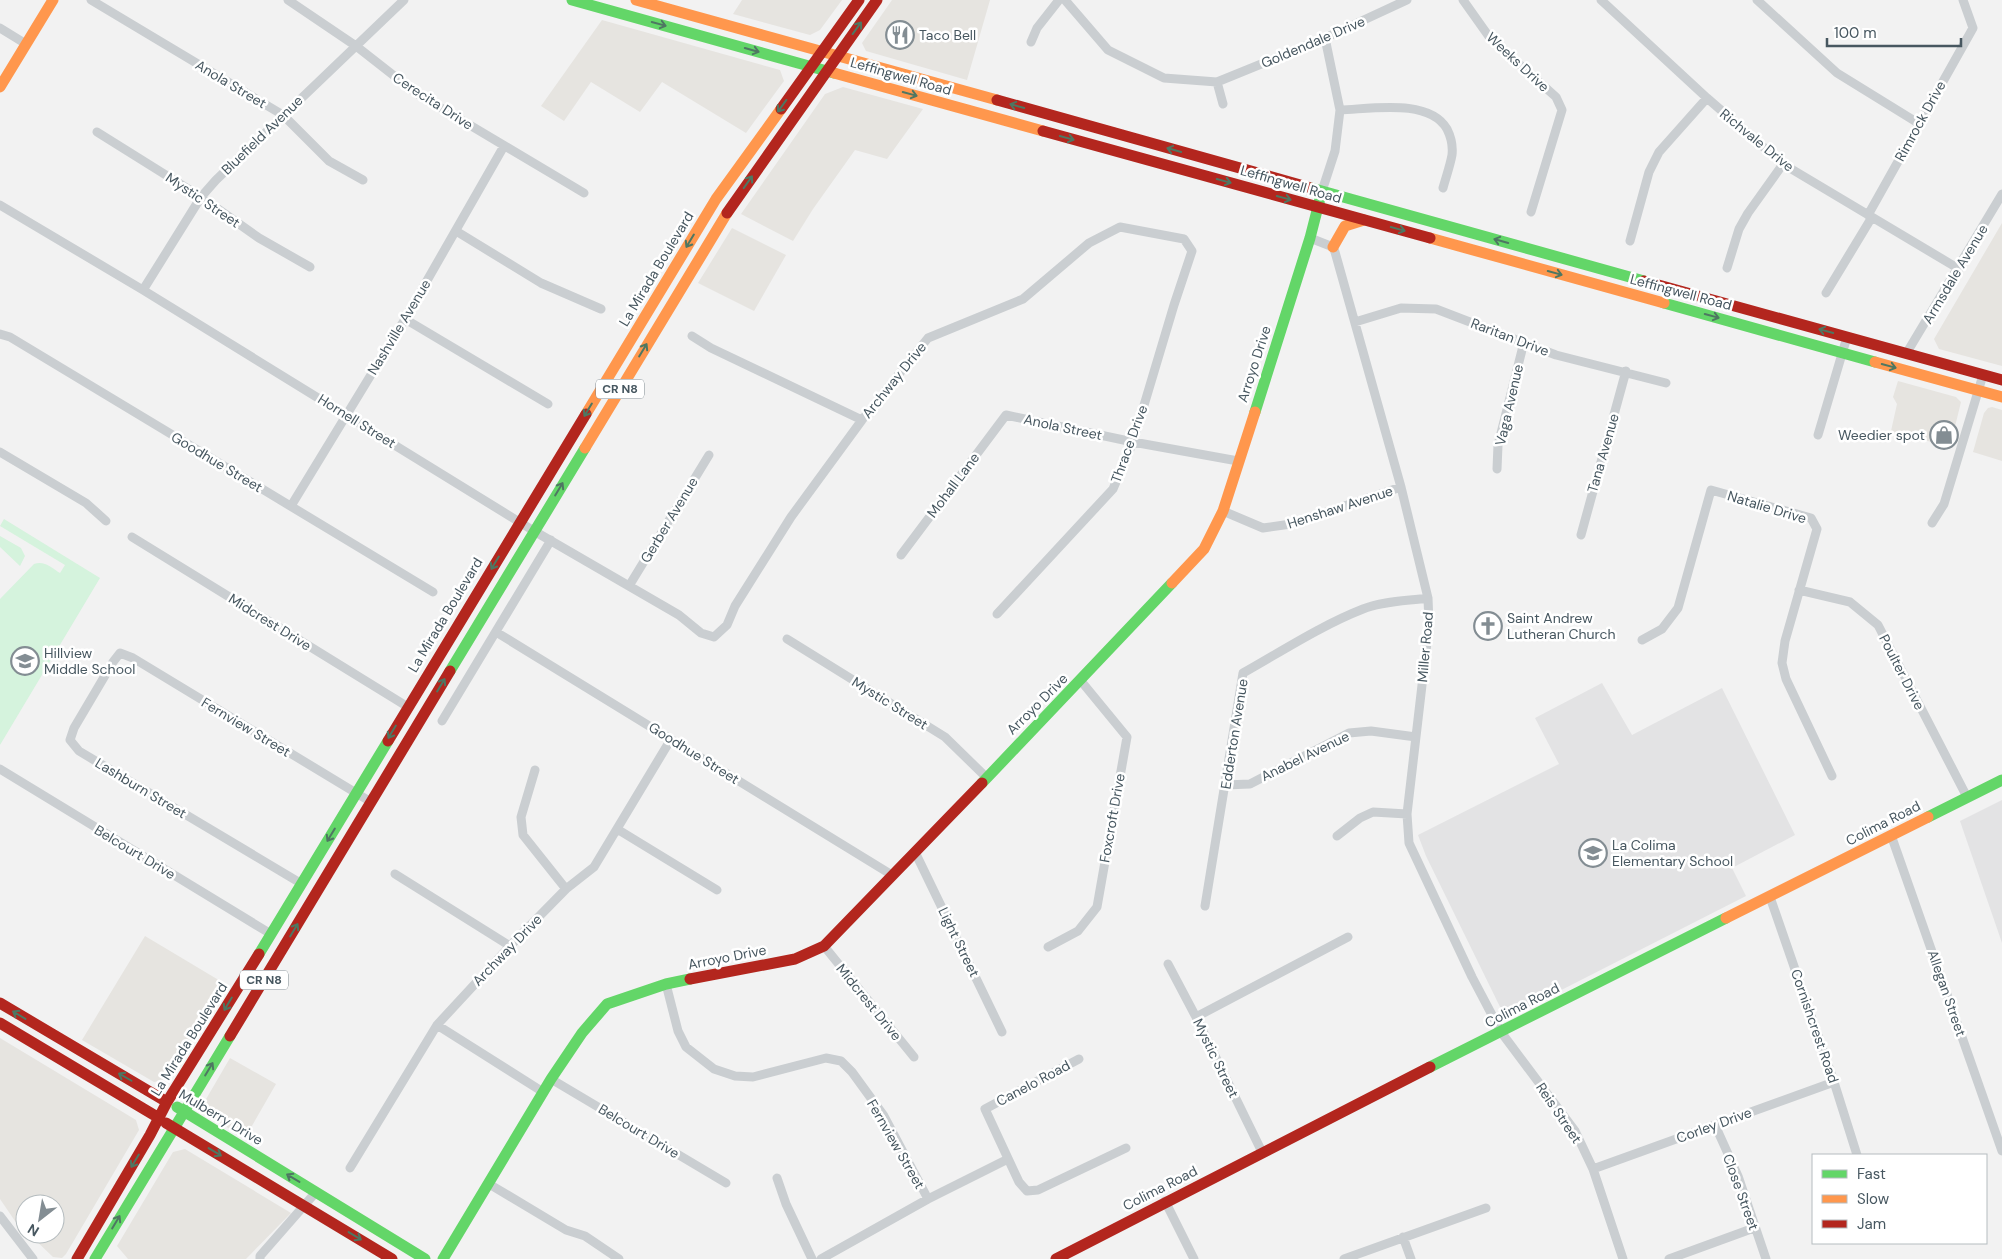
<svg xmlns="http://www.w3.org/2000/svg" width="2002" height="1259" viewBox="0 0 2002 1259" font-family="'DM Sans',sans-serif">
	<rect width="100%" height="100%" fill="#f2f2f2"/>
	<path fill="#e6e4e0" d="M 742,0 L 842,0 L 820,30 L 810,35 L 733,14 Z
		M 892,0 L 990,0 L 967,80 L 866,51 L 862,43 Z
		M 602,20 L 780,70 L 784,81 L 746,133 L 662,82 L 640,112 L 591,82 L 564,121 L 541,106 Z
		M 843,87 L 923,109 L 887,159 L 855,150 L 813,209 L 793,241 L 741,214 L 825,94 Z
		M 2002,223 L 2002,366 L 1939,349 L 1934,339 Z
		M 732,228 L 786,255 L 754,311 L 698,283 Z
		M 1898,381 L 1956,397 L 1961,402 L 1950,447 L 1891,431 L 1897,404 L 1893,397 Z
		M 1992,407 L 2002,410 L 2002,461 L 1973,452 L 1984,413 L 1988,408 Z
		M 145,936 L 227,985 L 168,1079 L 154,1082 L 82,1040 Z
		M 0,1038 L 136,1120 L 139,1130 L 66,1254 L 62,1258 L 53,1257 L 29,1234 L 55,1234 L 55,1204 L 25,1204 L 25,1231 L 17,1224 L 0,1199 Z
		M 230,1058 L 276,1084 L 245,1138 L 205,1114 L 202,1106 Z
		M 185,1149 L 291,1213 L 246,1259 L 128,1259 L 117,1246 L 173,1152 Z"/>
	<path fill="#e3e3e4" d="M 1602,683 L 1632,735 L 1722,688 L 1795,835 L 1732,868 L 1746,896 L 1510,1016 L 1506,1016 L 1503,1013 L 1426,856 L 1418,835 L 1559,764 L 1535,718 Z
		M 2002,800 L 2002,943 L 1960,821 Z"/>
	<path fill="#d5f3dd" d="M 4,519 L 100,578 L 0,745 L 0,599 L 34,564 C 44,560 52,568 60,573 L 65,565 L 0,526 Z
		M 0,536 L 21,548 L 25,556 L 20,566 L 0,547 Z"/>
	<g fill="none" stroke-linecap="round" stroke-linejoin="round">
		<path stroke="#caced1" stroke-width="9" d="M 91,0 L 283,115 L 329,161 L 363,180
			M 288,0 L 356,46 L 416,93 L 584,193
			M 1065,0 L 1108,50 L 1164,78 L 1217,82 L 1223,104
			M 1463,0 L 1490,38 L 1556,97 L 1562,110 L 1531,212
			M 1601,0 L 1707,98 L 1783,164 L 1959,269
			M 1757,0 L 1837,73 L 1918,123
			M 0,28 L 26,44
			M 1031,42 L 1037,28 L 1059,0
			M 1217,82 L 1325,38 L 1407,0
			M 1340,110 C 1371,109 1429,98 1447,129 C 1451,137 1453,146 1452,155 C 1450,166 1446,177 1443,188
			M 97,132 L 201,197 L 259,238 L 310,267
			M 1322,191 L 1335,151 L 1340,110 L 1325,38
			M 0,205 L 143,290 L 534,531 L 679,615 L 701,633 L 714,637 L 727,625 L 735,606 L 791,517 L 862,420 L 928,338 L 1023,299 L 1089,243 L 1120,227 L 1184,239 L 1192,251 L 1174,305 L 1133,442 L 1113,489 L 997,614
			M 1868,215 L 1973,28 L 1963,0
			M 456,231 L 541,283 L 601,309
			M 1310,238 L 1333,247 L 1335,252 L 1401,487 L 1428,598 L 1429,625 L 1407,814 L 1409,843 L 1472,977 L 1501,1032 L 1575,1131 L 1593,1169 L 1623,1259
			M 1630,241 L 1649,172 L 1659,152 L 1707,98
			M 1727,268 L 1739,229 L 1748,213 L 1783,164
			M 143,290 L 201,197 L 216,180 L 404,0
			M 1826,293 L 1872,217
			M 405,319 L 548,404
			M 1355,322 L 1401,308 L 1436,309 L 1556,355 L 1666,383
			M 0,334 L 10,337 L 433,592
			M 692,336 L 711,348 L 862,420
			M 1906,354 L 2002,194
			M 1818,435 L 1847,337
			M 0,452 L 86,503 L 106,521
			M 1497,469 L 1498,445 L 1524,342
			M 291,506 L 405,319 L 504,146
			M 1223,511 L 1263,528 L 1291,524 L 1401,487
			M 1932,523 L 1944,504 L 1983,375
			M 1581,535 L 1626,371
			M 132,537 L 408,707
			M 901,555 L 1006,415 L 1133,442 L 1238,461
			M 629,586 L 709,455
			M 1799,590 L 1850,602 L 1878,625 L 1967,797
			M 496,632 L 892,875
			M 787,639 L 945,737 L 986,777
			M 1642,640 L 1662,629 L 1678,608 L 1711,490 L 1811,518 L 1817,529 L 1785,641 L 1782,663 L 1786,679 L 1832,776
			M 442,721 L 551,540
			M 0,769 L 271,934
			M 535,770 L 521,817 L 523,835 L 566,889
			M 1225,785 L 1250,784 L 1349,733 L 1371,731 L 1416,737
			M 617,829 L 717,890
			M 1891,835 L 2002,1151
			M 1337,836 L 1360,818 L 1373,812 L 1407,814
			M 915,852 L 1002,1032
			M 395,874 L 510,946
			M 302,884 L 79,751 L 70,740 L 74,728 L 113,662 L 120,653 L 133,658 L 371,802
			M 1770,897 L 1834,1082 L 1857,1155
			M 1205,906 L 1243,673 C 1282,651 1322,625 1363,609 C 1383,601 1407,601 1428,598
			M 824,946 L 914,1057
			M 1048,947 L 1078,931 L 1097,907 L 1127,737 L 1081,681
			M 1168,964 L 1196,1017 L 1262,1152
			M 666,984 L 678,1031 L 686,1047 L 714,1069 L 735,1076 L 753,1077 L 826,1058 L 841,1061 L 852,1072 L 884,1116 L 928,1199
			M 1196,1017 L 1348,937
			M 437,1025 L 543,1092
			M 1079,1059 L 985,1109 L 1019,1182 L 1027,1191 L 1038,1190 L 1126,1148
			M 551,1079 L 726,1183
			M 1715,1125 L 1738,1176 L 1766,1259
			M 350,1168 L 437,1025 L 510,946 L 566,889 L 594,867 L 671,739
			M 1593,1169 L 1834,1082
			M 777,1178 L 786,1204 L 812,1259
			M 489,1184 L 566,1230 L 585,1236 L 619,1259
			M 1165,1201 L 1194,1259
			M 0,1216 L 33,1259
			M 1403,1237 L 1411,1259
			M 260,1259 L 260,1256 L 316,1192
			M 821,1259 L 928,1199 L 1008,1159
			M 1344,1259 L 1486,1208
			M 1669,1259 L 1754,1228"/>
		<path stroke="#63d668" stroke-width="11" d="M 572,0 L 834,73
			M 1311,188 L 1644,281
			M 1664,303 L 1875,362
			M 1255,412 L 1310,238 L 1322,191
			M 450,671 L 585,448
			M 982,783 L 1172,583
			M 1928,817 L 2002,780
			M 259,954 L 388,741
			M 1430,1067 L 1726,918
			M 177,1107 L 425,1259
			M 95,1259 L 230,1036
			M 443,1259 L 551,1079 L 582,1033 L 607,1004 L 666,984 L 690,979"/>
		<path stroke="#ff974d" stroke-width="11" d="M 636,0 L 997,100
			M 834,73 L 1043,131
			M 0,87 L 53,0
			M 1430,238 L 1664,303
			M 1333,247 L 1345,226 L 1364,220
			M 1875,362 L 2002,397
			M 586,414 L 716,199 L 781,109
			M 585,448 L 727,213
			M 1172,583 L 1204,549 L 1223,511 L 1255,412
			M 1726,918 L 1928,817"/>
		<path stroke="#b3261e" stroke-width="11" d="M 997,100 L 1311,188
			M 781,109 L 859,0
			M 1043,131 L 1430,238
			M 727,213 L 877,0
			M 1644,281 L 2002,380
			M 388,741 L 586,414
			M 690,979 L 795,959 L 824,946 L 982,783
			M 0,1003 L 167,1102
			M 0,1023 L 159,1118
			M 230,1036 L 450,671
			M 166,1123 L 392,1259
			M 77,1259 L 150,1135 L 167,1102 L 259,954
			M 1056,1259 L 1430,1067"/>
	</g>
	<defs><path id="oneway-shaft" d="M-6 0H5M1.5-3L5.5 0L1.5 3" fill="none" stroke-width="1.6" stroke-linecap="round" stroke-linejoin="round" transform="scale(1.25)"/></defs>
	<g stroke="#4e7762">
		<use href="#oneway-shaft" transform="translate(659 24) rotate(15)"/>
		<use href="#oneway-shaft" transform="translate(857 28) rotate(-54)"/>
		<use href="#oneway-shaft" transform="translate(752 50) rotate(16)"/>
		<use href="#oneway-shaft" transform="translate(910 94) rotate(15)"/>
		<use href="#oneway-shaft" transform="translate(782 106) rotate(126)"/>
		<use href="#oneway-shaft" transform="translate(1017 106) rotate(-164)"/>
		<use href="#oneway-shaft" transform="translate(1067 138) rotate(15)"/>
		<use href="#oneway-shaft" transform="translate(1174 150) rotate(-164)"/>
		<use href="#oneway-shaft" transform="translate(1224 181) rotate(15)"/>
		<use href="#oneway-shaft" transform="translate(748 182) rotate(-55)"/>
		<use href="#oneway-shaft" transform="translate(1284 198) rotate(15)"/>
		<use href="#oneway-shaft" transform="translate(1398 229) rotate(15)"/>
		<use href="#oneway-shaft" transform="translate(690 241) rotate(121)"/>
		<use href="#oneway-shaft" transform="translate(1501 241) rotate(-164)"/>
		<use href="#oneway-shaft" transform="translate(1555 273) rotate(15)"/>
		<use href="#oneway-shaft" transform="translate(1712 316) rotate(15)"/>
		<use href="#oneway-shaft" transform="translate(1826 331) rotate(-165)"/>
		<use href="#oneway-shaft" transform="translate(643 350) rotate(-59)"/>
		<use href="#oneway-shaft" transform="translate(1889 366) rotate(15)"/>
		<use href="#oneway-shaft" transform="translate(588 410) rotate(121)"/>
		<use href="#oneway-shaft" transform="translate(559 489) rotate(-59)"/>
		<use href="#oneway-shaft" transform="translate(495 563) rotate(121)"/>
		<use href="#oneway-shaft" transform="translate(441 685) rotate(-59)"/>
		<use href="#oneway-shaft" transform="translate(392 732) rotate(121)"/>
		<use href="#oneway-shaft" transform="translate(331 835) rotate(121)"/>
		<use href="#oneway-shaft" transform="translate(294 930) rotate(-59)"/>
		<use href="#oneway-shaft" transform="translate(228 1004) rotate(121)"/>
		<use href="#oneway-shaft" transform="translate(19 1015) rotate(-149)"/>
		<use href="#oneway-shaft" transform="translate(209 1069) rotate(-59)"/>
		<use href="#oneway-shaft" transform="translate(125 1077) rotate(-150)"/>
		<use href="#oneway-shaft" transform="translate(215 1152) rotate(31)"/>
		<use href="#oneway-shaft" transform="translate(135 1161) rotate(121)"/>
		<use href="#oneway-shaft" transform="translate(293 1178) rotate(-149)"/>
		<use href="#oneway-shaft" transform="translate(116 1222) rotate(-59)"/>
		<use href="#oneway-shaft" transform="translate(355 1236) rotate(31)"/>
	</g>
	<defs>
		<symbol id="restaurant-ring" viewBox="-11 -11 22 22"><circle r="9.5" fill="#fff" stroke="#838d93" stroke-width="1.5"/><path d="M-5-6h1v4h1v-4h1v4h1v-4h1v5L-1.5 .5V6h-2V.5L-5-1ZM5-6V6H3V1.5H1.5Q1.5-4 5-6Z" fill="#838d93"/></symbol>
		<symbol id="shop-ring" viewBox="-11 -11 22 22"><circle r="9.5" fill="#fff" stroke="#838d93" stroke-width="1.5"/><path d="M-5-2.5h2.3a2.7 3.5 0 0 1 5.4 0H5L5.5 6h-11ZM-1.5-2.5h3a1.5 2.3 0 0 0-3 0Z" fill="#838d93"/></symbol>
		<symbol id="church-ring" viewBox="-11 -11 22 22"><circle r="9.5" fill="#fff" stroke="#838d93" stroke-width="1.5"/><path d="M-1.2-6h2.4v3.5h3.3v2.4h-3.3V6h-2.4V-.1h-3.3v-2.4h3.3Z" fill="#838d93"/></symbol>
		<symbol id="school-ring" viewBox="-11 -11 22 22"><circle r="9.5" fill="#fff" stroke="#838d93" stroke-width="1.5"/><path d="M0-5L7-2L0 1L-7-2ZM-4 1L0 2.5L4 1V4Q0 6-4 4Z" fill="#838d93"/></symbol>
	</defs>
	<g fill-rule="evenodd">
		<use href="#restaurant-ring" x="884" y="19" width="32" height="32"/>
		<use href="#shop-ring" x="1928" y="419" width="32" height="32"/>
		<use href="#church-ring" x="1472" y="610" width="32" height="32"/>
		<use href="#school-ring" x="9" y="645" width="32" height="32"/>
		<use href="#school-ring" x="1577" y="837" width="32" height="32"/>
	</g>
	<g text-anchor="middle" stroke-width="5" stroke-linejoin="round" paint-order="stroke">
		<g fill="#fff" stroke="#7e8990" stroke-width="1">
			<rect x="596" y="379.5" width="48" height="19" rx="4"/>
			<rect x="240" y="970.5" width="48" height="19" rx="4"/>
		</g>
		<g font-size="12" font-weight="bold" fill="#475760">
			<text x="620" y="393">CR N8</text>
			<text x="264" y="984">CR N8</text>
		</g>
		<g font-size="14" fill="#475760" stroke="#fff" text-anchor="start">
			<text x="919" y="40">Taco Bell</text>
			<text x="1925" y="440" text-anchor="end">Weedier spot</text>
			<text x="1507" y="623">Saint Andrew<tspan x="1507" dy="16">Lutheran Church</tspan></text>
			<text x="44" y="658">Hillview<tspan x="44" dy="16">Middle School</tspan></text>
			<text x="1612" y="850">La Colima<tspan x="1612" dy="16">Elementary School</tspan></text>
		</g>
		<g font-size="14" fill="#475760" stroke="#fff">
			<text transform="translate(1313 42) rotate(-23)" y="5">Goldendale Drive</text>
			<text transform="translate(1518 62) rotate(43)" y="5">Weeks Drive</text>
			<text transform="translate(901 76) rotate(16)" y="5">Leffingwell Road</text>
			<text transform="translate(231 84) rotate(31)" y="5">Anola Street</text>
			<text transform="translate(433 101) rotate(33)" y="5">Cerecita Drive</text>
			<text transform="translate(1920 121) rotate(-61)" y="5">Rimrock Drive</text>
			<text transform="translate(262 135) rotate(-44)" y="5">Bluefield Avenue</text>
			<text transform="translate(1757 140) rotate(39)" y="5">Richvale Drive</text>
			<text transform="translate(1291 184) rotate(16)" y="5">Leffingwell Road</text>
			<text transform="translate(203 200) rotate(34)" y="5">Mystic Street</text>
			<text transform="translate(656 269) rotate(-59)" y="5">La Mirada Boulevard</text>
			<text transform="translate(1955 274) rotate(-59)" y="5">Armsdale Avenue</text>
			<text transform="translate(1681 292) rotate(15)" y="5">Leffingwell Road</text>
			<text transform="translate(399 327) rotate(-59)" y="5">Nashville Avenue</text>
			<text transform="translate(1510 337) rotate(21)" y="5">Raritan Drive</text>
			<text transform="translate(1254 364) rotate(-72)" y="5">Arroyo Drive</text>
			<text transform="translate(894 380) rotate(-51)" y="5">Archway Drive</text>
			<text transform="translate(1509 405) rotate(-77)" y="5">Vaga Avenue</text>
			<text transform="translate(357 421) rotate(32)" y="5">Hornell Street</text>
			<text transform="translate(1063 427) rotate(12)" y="5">Anola Street</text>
			<text transform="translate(1129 444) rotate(-70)" y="5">Thrace Drive</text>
			<text transform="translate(1603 453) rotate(-74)" y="5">Tana Avenue</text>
			<text transform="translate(217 462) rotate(31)" y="5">Goodhue Street</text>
			<text transform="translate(953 485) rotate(-53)" y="5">Mohall Lane</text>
			<text transform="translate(1340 507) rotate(-18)" y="5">Henshaw Avenue</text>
			<text transform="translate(1767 507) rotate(17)" y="5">Natalie Drive</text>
			<text transform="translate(669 520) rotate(-59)" y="5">Gerber Avenue</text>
			<text transform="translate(445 615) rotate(-59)" y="5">La Mirada Boulevard</text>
			<text transform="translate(270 622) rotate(32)" y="5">Midcrest Drive</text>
			<text transform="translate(1425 647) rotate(-85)" y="5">Miller Road</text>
			<text transform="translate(1902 672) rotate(63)" y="5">Poulter Drive</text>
			<text transform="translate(890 703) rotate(32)" y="5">Mystic Street</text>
			<text transform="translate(1037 704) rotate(-45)" y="5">Arroyo Drive</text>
			<text transform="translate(246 727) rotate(31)" y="5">Fernview Street</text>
			<text transform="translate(1234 734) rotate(-81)" y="5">Edderton Avenue</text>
			<text transform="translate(694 753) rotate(32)" y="5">Goodhue Street</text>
			<text transform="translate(1305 756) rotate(-26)" y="5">Anabel Avenue</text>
			<text transform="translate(141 788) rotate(31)" y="5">Lashburn Street</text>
			<text transform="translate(1112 818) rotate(-80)" y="5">Foxcroft Drive</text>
			<text transform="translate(1883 823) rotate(-27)" y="5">Colima Road</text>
			<text transform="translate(135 852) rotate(31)" y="5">Belcourt Drive</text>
			<text transform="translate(959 942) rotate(64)" y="5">Light Street</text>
			<text transform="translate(507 950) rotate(-46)" y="5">Archway Drive</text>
			<text transform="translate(727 957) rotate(-11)" y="5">Arroyo Drive</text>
			<text transform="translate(1947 993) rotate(71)" y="5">Allegan Street</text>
			<text transform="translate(869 1002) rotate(51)" y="5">Midcrest Drive</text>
			<text transform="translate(1522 1005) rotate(-27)" y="5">Colima Road</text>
			<text transform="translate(1815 1026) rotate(71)" y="5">Cornishcrest Road</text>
			<text transform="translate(189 1039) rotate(-58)" y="5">La Mirada Boulevard</text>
			<text transform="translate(1216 1058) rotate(64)" y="5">Mystic Street</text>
			<text transform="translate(1033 1083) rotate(-28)" y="5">Canelo Road</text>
			<text transform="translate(1559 1113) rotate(56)" y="5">Reis Street</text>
			<text transform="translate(221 1117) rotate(31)" y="5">Mulberry Drive</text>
			<text transform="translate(1714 1125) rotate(-20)" y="5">Corley Drive</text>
			<text transform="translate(639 1131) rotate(31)" y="5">Belcourt Drive</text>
			<text transform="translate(896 1144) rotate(60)" y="5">Fernview Street</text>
			<text transform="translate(1160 1188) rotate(-27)" y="5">Colima Road</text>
			<text transform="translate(1741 1192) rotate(70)" y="5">Close Street</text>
		</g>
	</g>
	<rect x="1812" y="1154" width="175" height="90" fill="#ffffff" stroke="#b5bcbf"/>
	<rect x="1822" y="1170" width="25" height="8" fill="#63d668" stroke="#b5bcbf"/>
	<text x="1857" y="1179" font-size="15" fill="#475760">Fast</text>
	<rect x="1822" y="1195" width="25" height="8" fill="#ff974d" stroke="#b5bcbf"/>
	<text x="1857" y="1204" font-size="15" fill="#475760">Slow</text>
	<rect x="1822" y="1220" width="25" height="8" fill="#b3261e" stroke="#b5bcbf"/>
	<text x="1857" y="1229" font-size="15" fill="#475760">Jam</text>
	<g transform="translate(40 1219) rotate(211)"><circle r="24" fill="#ffffff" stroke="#b5bcbf"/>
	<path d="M0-4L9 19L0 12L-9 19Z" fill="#838d93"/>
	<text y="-8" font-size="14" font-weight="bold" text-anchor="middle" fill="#475760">N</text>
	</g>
	<path d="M1827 38v8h134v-8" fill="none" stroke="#475760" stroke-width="2.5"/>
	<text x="1834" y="38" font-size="15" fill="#475760" stroke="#ffffff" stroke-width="4" paint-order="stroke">100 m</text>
</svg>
